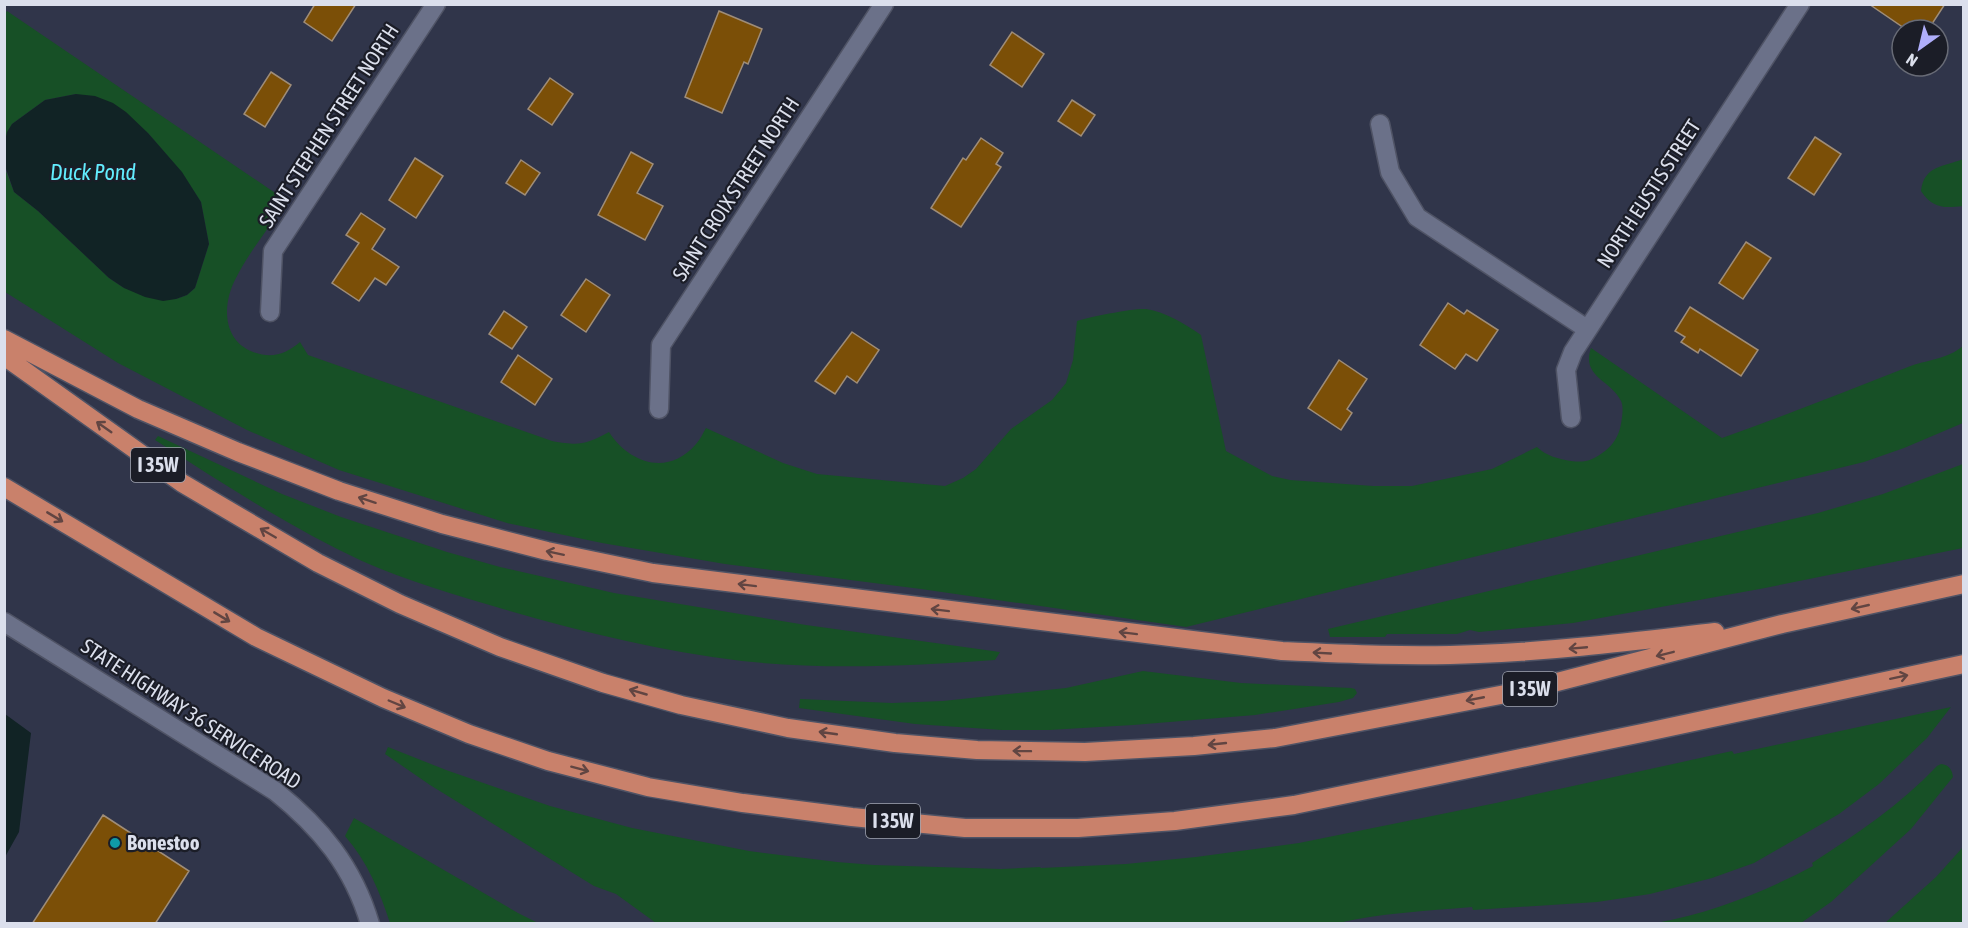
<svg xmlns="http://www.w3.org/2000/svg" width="1968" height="928" viewBox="0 0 1968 928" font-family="'Asap Condensed',sans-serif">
	<rect width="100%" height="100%" fill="#30354a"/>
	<path fill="#175026" d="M 7,11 L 287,201 C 271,225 249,252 236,278 C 222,304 222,340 253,352 C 272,359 286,354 300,342 L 308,355 L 552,441 C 580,446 584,445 609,432 C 629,463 668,477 696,444 C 700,440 703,433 706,428 L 783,463 L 817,474 L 945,486 L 963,478 L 976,469 L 1011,429 L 1052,400 L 1066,383 L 1073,360 L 1077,321 C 1089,317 1134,308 1146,309 C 1166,312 1185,324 1201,335 L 1226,451 L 1272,476 L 1290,480 L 1373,486 L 1412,486 L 1492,469 L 1537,447 C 1546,456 1559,459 1571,461 C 1586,463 1593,460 1605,451 C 1614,444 1619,435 1621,424 C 1622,417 1624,408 1621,401 C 1611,380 1581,377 1591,348 L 1722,438 C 1785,416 1846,391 1908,367 C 1926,360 1948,359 1963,346 L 1963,423 L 1904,448 L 1864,462 L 1186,627 L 921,589 L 725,564 L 602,543 L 507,523 L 339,470 L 247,430 L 118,363 L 5,292 L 4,166 L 14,192 L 38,211 L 109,278 L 124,288 L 176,299 L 187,295 L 195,288 L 209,244 L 201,202 L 181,172 L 148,133 L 76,94 L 45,100 L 12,124 L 5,141 L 4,15 Z
		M 1963,159 L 1963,206 C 1944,208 1933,209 1921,191 C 1924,165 1944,167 1963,159 Z
		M 158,436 L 282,494 L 341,517 L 447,552 L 500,567 L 614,593 L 806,625 L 1000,652 L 995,660 C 911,666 825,670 742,661 C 661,651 582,632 503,609 C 456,595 407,581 362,561 C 289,527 222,483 155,440 Z
		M 1963,464 L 1963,548 L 1765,588 L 1573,623 L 1479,632 L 1470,630 L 1457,634 L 1387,634 L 1385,637 L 1330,637 L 1328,629 L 1818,513 L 1883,494 Z
		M 1143,671 L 1241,683 L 1351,688 L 1355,689 L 1357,693 L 1353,698 L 1339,702 L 1255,715 L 1133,725 L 1049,730 L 1002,730 L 915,724 L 799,708 L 800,699 L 892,703 L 943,701 L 1066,688 Z
		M 1951,707 L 1927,738 L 1879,784 L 1839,814 L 1754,863 L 1712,878 L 1650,894 L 1597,902 L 1473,910 L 1472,907 C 1426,911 1379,913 1334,924 L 656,923 L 616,894 L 594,886 L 430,785 L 385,754 L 388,747 L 446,770 L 550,806 L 632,828 L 749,851 L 837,862 L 874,865 L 1001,869 L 1040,867 L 1041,868 L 1126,864 L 1196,857 L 1299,843 L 1496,803 L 1732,751 L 1734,754 Z
		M 1941,764 C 1949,765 1952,769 1953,777 L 1911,829 L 1831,902 L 1801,923 L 1656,923 C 1711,913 1764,892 1813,866 L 1812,863 C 1857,834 1900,805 1937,766 Z
		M 354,818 L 518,913 L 538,923 L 390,923 C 380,892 367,861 345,836 Z
		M 1963,847 L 1963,923 L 1885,923 L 1936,877 Z"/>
	<path fill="#112325" d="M 76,94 L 95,96 L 113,103 L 126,112 L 148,133 L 182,172 L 201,202 L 209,244 L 195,288 L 187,295 L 176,299 L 163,301 L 145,297 L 124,288 L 109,278 L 38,211 L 14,192 L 5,166 L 5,141 L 7,132 L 12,124 L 45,100 Z
		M 5,714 L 31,733 L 19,832 L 5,857 Z"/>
	<path fill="#7b4f07" stroke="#9f8d78" stroke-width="1.5" d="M 315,4 L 356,4 L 332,41 L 304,22 Z
		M 1869,4 L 1945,4 L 1928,30 L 1907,30 Z
		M 719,11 L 762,29 L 748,64 L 744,62 L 722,113 L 685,97 Z
		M 1012,32 L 1044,54 L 1022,87 L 990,65 Z
		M 271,72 L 291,85 L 265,127 L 244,114 Z
		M 550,78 L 573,94 L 552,125 L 528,109 Z
		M 1072,100 L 1095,115 L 1081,136 L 1058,121 Z
		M 1815,137 L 1841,154 L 1814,195 L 1788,178 Z
		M 981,138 L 1003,153 L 996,164 L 1001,167 L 961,227 L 931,208 L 963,158 L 966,160 Z
		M 631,152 L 653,164 L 637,193 L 663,206 L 645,240 L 598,215 Z
		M 415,158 L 443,176 L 416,218 L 389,200 Z
		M 521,160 L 540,173 L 525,195 L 506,183 Z
		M 361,213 L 385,229 L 372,249 L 399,267 L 386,285 L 375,278 L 359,301 L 332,283 L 359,243 L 346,235 Z
		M 1746,242 L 1771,258 L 1743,299 L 1719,283 Z
		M 586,279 L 610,295 L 586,332 L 561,315 Z
		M 1448,303 L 1464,314 L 1467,310 L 1498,330 L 1477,361 L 1466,354 L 1455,369 L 1420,345 Z
		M 1690,307 L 1758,350 L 1741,376 L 1700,349 L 1698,353 L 1681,342 L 1685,337 L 1675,331 Z
		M 504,311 L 527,327 L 512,349 L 489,334 Z
		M 852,332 L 879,350 L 857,383 L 847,376 L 835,394 L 815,381 Z
		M 518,355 L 552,379 L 535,405 L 501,382 Z
		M 1339,360 L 1367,379 L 1347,409 L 1352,413 L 1341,430 L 1308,408 Z
		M 103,815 L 189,871 L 155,924 L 32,924 Z"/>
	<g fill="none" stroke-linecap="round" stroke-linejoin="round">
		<defs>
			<path id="minor" d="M 1380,124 L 1390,172 L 1417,217 L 1587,329
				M 270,312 L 273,251 L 436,4
				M 659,409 L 661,345 L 884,4
				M 1571,418 L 1566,370 L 1573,352 L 1800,4
				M 4,622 L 275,791 C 320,827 353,866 370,924"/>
			<path id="highway" d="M 4,339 L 138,409 L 238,452 L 339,491 L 442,524 L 547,551 L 653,573 L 1282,651 C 1347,654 1413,657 1478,654 C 1558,651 1636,641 1715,632
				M 4,356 L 182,483 L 318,563 L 400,604 L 500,647 L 603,683 L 681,705 L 788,728 L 895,743 L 977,750 L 1085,752 L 1194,746 L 1275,738 L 1526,690 L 1782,624 L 1964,584
				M 4,487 L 256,637 L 383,698 L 469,734 L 548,761 L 648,787 L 743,803 L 852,817 L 965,828 L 1078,828 L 1175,821 L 1294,805 L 1647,732 L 1964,664"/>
		</defs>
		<use href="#minor" stroke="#4f5365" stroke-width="21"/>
		<use href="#highway" stroke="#4f5365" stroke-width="21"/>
		<use href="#minor" stroke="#6b7189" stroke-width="18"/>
		<use href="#highway" stroke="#c9816b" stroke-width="18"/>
	</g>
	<defs><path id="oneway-shaft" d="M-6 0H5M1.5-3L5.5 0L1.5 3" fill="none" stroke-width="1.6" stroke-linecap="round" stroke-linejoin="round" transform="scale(1.5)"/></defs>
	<g stroke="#614542">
		<use href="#oneway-shaft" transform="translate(104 427) rotate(-145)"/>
		<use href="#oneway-shaft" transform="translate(367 500) rotate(-162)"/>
		<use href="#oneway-shaft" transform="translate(55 517) rotate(31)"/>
		<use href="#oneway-shaft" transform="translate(268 533) rotate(-150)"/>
		<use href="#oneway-shaft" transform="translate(555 553) rotate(-168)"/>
		<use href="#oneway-shaft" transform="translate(747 585) rotate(-173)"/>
		<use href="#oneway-shaft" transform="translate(1860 607) rotate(167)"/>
		<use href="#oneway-shaft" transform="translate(940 610) rotate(-173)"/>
		<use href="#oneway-shaft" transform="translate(222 617) rotate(31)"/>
		<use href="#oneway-shaft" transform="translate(1128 633) rotate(-173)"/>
		<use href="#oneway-shaft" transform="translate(1578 648) rotate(175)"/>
		<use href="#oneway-shaft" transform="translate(1322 653) rotate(-177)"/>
		<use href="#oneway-shaft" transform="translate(1665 654) rotate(166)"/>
		<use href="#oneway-shaft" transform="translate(1899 677) rotate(-12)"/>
		<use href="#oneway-shaft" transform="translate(638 692) rotate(-164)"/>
		<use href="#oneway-shaft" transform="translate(1475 699) rotate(169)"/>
		<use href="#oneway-shaft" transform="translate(397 704) rotate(23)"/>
		<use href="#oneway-shaft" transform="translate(828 733) rotate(-172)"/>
		<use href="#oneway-shaft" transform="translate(1217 744) rotate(174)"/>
		<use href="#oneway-shaft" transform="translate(1022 751) rotate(-179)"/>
		<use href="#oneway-shaft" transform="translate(580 769) rotate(15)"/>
	</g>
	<circle fill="#0f9aa8" stroke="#1b1d27" stroke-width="2" cx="115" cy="843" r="6"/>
	<g text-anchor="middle" stroke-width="4.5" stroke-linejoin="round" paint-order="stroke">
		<g fill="#1b1d27" stroke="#a1a5b1" stroke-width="1.5">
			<rect x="131" y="448" width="54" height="34" rx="4.5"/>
			<rect x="1503" y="672" width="54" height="34" rx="4.5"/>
			<rect x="866" y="804" width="54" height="34" rx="4.5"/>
		</g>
		<g font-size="20" font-weight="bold" fill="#dbdfec">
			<text x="158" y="472">I 35W</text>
			<text x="1530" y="696">I 35W</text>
			<text x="893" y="828">I 35W</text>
		</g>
		<g font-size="21" fill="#dbdfec" stroke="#1b1d27">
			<text transform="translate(329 126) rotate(-57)" y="7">SAINT STEPHEN STREET NORTH</text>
			<text transform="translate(736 189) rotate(-57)" y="7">SAINT CROIX STREET NORTH</text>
			<text transform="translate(1649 194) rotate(-57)" y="7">NORTH EUSTIS STREET</text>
			<text transform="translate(191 714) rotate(33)" y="7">STATE HIGHWAY 36 SERVICE ROAD</text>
		</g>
		<g font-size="21" font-weight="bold" fill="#dbdfec" stroke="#1b1d27" text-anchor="start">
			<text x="127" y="850">Bonestoo</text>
		</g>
		<g font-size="22" font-style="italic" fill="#62ecfd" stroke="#1b1d27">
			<text x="93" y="180">Duck Pond</text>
		</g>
	</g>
	<rect width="1968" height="928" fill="none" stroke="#dbdfec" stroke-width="12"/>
	<g transform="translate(1920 48) rotate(214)"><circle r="28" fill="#1b1d27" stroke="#686b76" stroke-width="1.5"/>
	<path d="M0-4.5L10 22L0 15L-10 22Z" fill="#afaefa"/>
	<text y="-9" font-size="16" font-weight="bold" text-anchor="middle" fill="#dbdfec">N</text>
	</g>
</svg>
